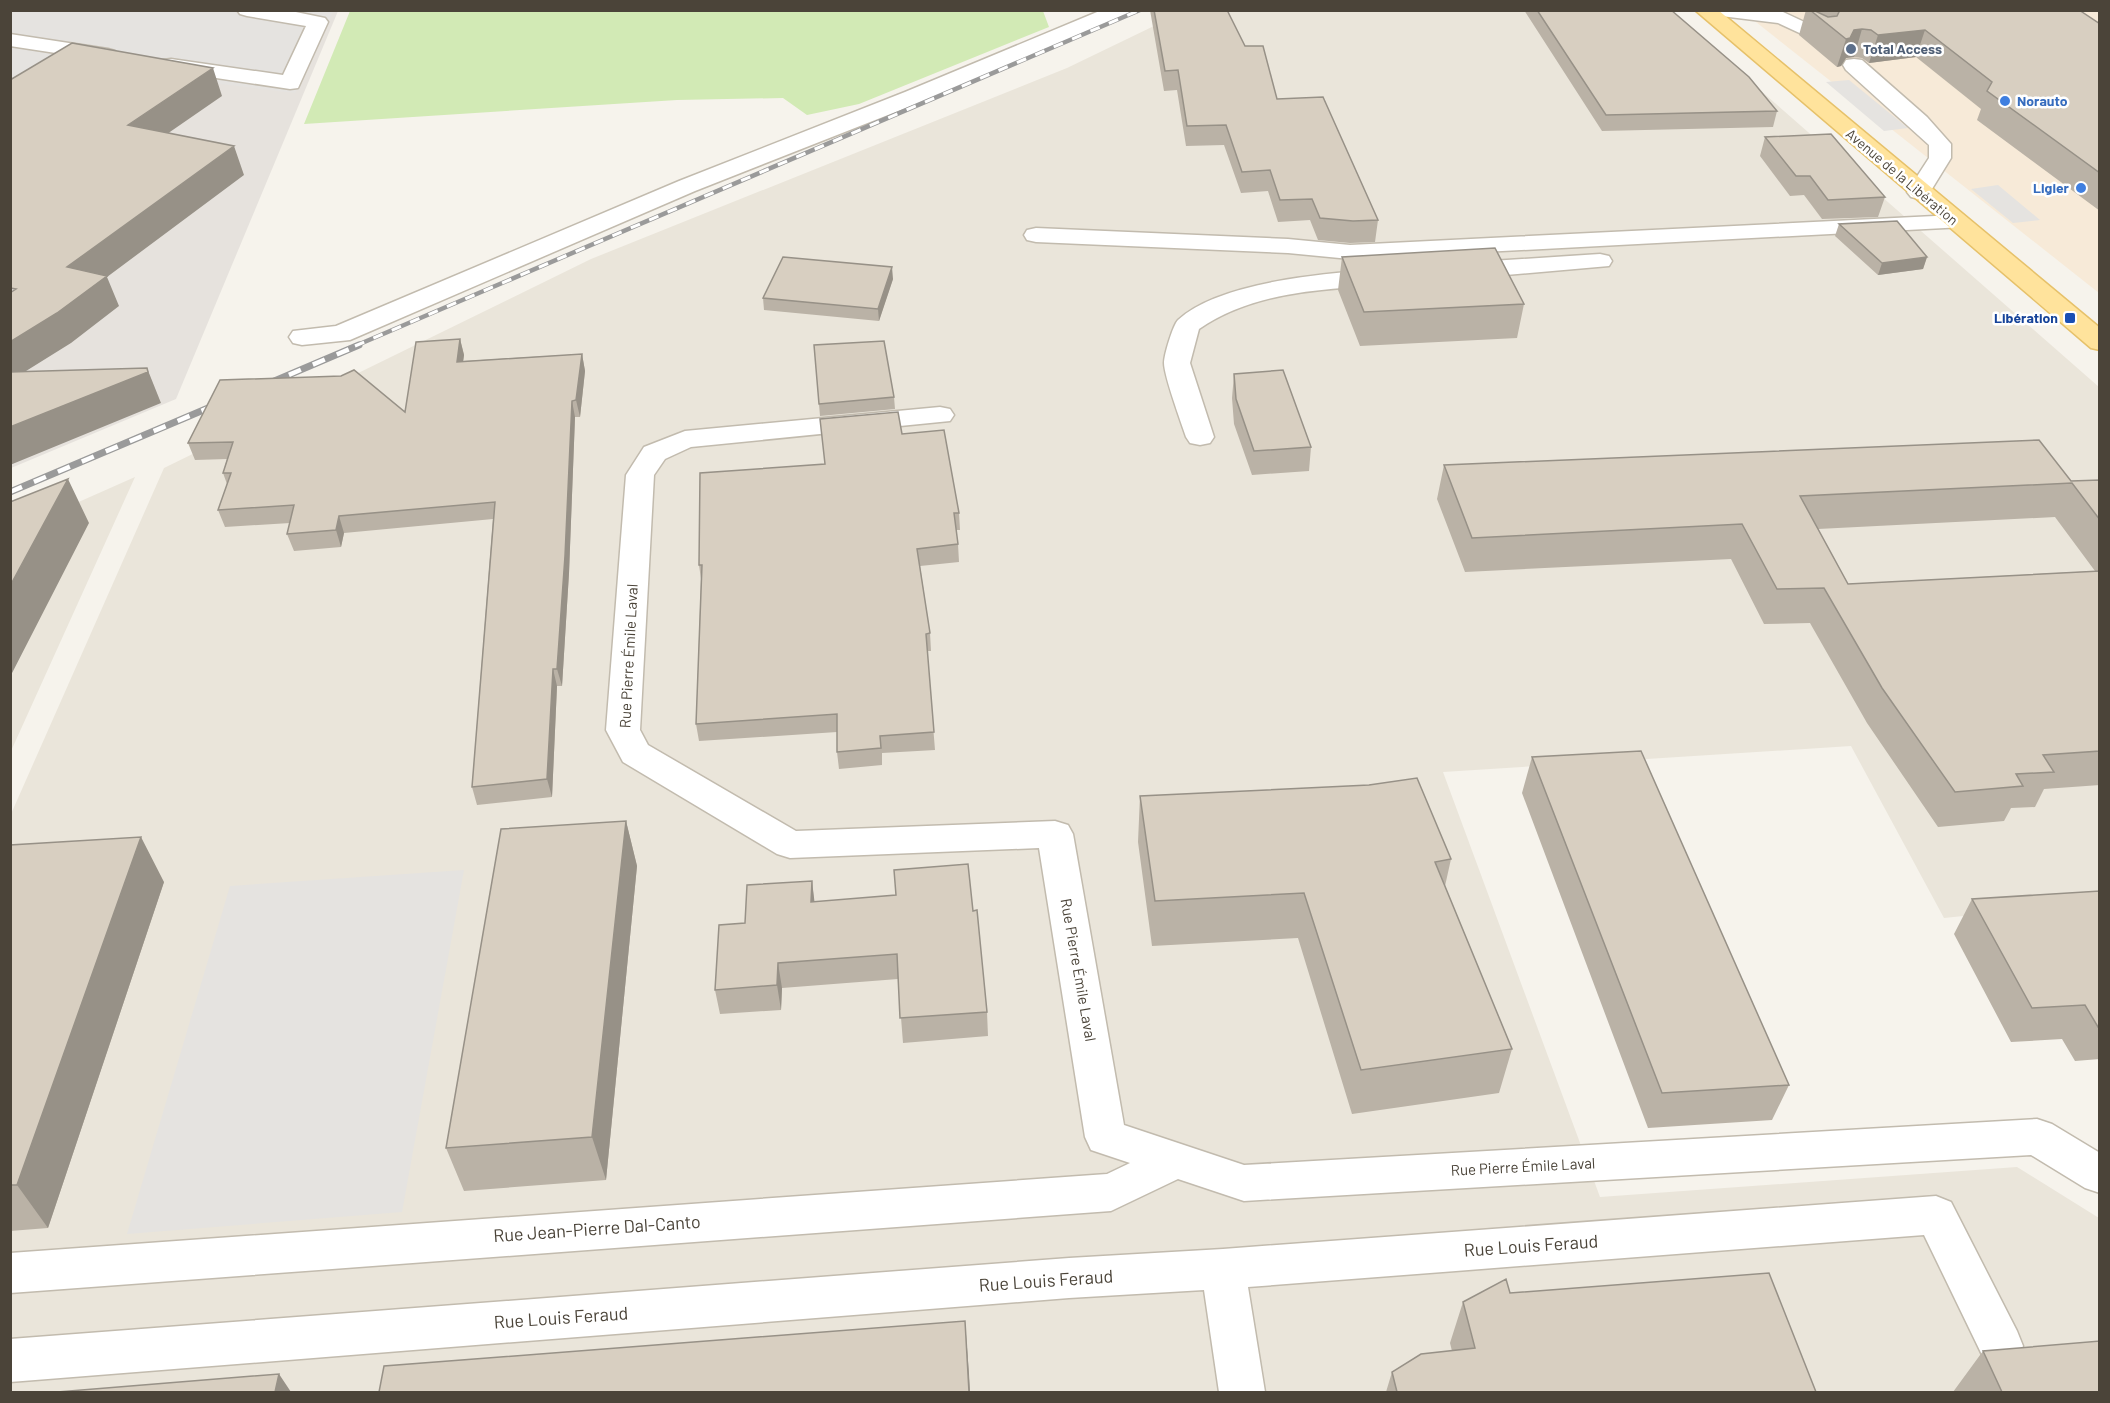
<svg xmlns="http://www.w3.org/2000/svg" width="2110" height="1403" viewBox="0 0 2110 1403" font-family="Barlow,sans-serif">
	<rect width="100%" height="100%" fill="#f6f3ec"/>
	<path fill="#eae5da" d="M 1185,11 L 1670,11 L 2099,387 L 2099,902 L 1944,918 L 1851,746 L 1443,772 L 1600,1197 L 2017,1167 L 2099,1218 L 2099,1392 L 11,1392 L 11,814 L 164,468 L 591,259 L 1067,68 Z
		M 135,477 L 11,751 L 11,532 Z"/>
	<path fill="#f7ead8" d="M 1742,11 L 2099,11 L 2099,293 Z"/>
	<path fill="#e6e2dd" d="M 11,11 L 338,11 L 176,399 L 11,468 Z"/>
	<path fill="#d2eab5" d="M 1043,11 L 1049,27 L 859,104 L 807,115 L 783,98 L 677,100 L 304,124 L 350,11 Z"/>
	<path fill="#e5e3e0" d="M 11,11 L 333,11 L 295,93 L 76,67 L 11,107 Z
		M 1849,80 L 1908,128 L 1884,131 L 1826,82 Z
		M 1998,185 L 2040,220 L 2013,223 L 1971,189 Z
		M 464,870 L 402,1212 L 127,1234 L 230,886 Z"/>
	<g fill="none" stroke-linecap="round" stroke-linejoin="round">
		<defs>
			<path id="minor" d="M 237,10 L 286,10 L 325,18 L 328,22 L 298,88 L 290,89 L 163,70 L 160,65 L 163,60 L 171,59 L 283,75 L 306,26 L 247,16 L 240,14 Z
				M 1102,10 L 1131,10 L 1128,14 L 921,102 L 695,191 L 350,340 L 302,345 L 293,343 L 289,337 L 293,331 L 336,326 L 679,181 L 905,92 Z
				M 1711,10 L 1783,12 L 1828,33 L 1831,37 L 1828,41 L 1821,43 L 1778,23 L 1721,16 L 1714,14 Z
				M 10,34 L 108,49 L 115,51 L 119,55 L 115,59 L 108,61 L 10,46 Z
				M 1854,59 L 1862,60 L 1927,117 L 1951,144 L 1951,158 L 1927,197 L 1919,199 L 1911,197 L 1907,192 L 1929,158 L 1929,145 L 1846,70 L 1843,65 L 1846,60 Z
				M 1955,215 L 1964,217 L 1967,222 L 1964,227 L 1350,259 L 1288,253 L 1036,242 L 1027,240 L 1024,235 L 1027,230 L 1036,228 L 1288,239 L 1350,245 Z
				M 1600,254 L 1609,256 L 1612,261 L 1609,266 L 1460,279 L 1451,276 L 1447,271 L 1451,266 L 1460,263 Z
				M 1384,269 L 1393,272 L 1397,277 L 1393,282 C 1376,286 1359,286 1342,288 C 1292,292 1241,300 1199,329 L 1190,363 L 1214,437 L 1210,443 L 1200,445 L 1190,443 L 1186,437 C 1181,422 1164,376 1164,363 C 1164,355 1173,325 1178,320 C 1220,281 1329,273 1384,269 Z
				M 940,407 L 950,409 L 954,415 L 950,421 L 691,447 L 665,459 L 654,475 L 640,730 L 648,745 L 796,831 L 1055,821 L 1068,825 L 1073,834 L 1124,1125 L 1244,1165 L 2037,1119 L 2052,1124 L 2100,1153 L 2100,1193 L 2085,1188 L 2031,1155 L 1244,1201 L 1178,1179 L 1111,1211 L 10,1293 L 10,1253 L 1107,1174 L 1130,1163 L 1091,1150 L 1085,1137 L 1039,848 L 790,858 L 777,854 L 623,762 L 606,730 L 626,475 L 644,447 L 685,431 Z
				M 1936,1196 L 1951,1202 L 2017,1331 L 2023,1346 L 2017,1361 L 2001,1367 L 1985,1361 L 1924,1235 L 1248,1287 L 1265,1392 L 1219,1392 L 1204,1290 L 1069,1298 L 10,1382 L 10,1339 L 1069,1258 L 1223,1249 Z"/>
			<path id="major" d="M 1695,10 L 1718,10 L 2100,328 L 2100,350 L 2091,348 Z"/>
		</defs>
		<use href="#minor" stroke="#c2bbae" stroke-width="3"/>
		<use href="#major" stroke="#e6c16a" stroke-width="3"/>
		<use href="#minor" fill="#fff" fill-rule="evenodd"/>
		<use href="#major" fill="#ffe39c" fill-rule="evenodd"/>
		<defs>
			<path id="rail-far1" d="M 355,346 L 1140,10"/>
			<path id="rail" d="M 265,385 L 359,345
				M 10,492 L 220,403"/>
		</defs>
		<use href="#rail-far1" stroke="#9a9a9a" stroke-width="4.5"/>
		<use href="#rail" stroke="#9a9a9a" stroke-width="7"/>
		<use href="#rail-far1" stroke="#fff" stroke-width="3" stroke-dasharray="10" stroke-linecap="butt"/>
		<use href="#rail" stroke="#fff" stroke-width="4.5" stroke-dasharray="13" stroke-linecap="butt"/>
	</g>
	<path fill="#bab2a6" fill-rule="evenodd" d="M 1150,10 L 1227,10 L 1245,46 L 1277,99 L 1378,220 L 1375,242 L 1350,243 L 1318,240 L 1310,220 L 1278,222 L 1268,191 L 1241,193 L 1224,145 L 1186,146 L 1177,90 L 1164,91 Z
		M 1524,10 L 1671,10 L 1777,111 L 1773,127 L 1602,131 Z
		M 1806,10 L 1813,10 L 1818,13 L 1818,10 L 2079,10 L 2100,24 L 2100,211 L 1977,120 L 1981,109 L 1916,57 L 1869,63 L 1862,58 L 1854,57 L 1846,58 L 1841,66 L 1837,67 L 1799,35 Z
		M 1765,137 L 1885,197 L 1878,217 L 1822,219 L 1804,195 L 1790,196 L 1760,156 Z
		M 1839,224 L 1927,257 L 1923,269 L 1878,275 L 1835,236 Z
		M 1342,257 L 1524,304 L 1517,338 L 1360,346 L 1338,290 Z
		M 893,279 L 879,321 L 764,310 L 763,298 Z
		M 460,339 L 464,355 L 463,361 L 582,354 L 585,371 L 580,417 L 575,417 L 569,573 L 562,686 L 557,686 L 552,797 L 477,805 L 472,787 L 493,519 L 344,533 L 341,547 L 294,551 L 287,534 L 290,523 L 225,527 L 218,510 L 227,484 L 223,473 L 227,459 L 195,460 L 188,443 L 405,412 Z
		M 814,345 L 894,397 L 895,409 L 820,416 Z
		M 1234,374 L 1311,447 L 1309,471 L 1252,475 L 1234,424 L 1232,398 Z
		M 902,434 L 959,513 L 960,530 L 956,530 L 958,544 L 959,562 L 920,566 L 930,633 L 931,651 L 927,651 L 935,750 L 882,753 L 882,765 L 839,769 L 837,752 L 837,732 L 699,741 L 696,724 L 701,579 L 699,565 L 825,464 Z
		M 1444,465 L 2071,481 L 2100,480 L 2100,785 L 2044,789 L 2035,807 L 2011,808 L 2004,821 L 1938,827 L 1867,723 L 1810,623 L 1764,624 L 1731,559 L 1465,572 L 1437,499 ZM 2055,517 L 2095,571 L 1848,584 L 1818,529 Z
		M 1532,757 L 1789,1085 L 1772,1120 L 1648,1128 L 1522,793 Z
		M 1140,796 L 1451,859 L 1445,886 L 1512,1049 L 1499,1093 L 1352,1114 L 1298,938 L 1152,946 L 1138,842 Z
		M 626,821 L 637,866 L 606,1180 L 464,1191 L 446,1148 Z
		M 10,845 L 164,882 L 48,1228 L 10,1231 Z
		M 812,881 L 814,901 L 973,911 L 987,1012 L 988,1036 L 903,1043 L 898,979 L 782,988 L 781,1010 L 720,1014 L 715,990 L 745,923 Z
		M 2100,891 L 2100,1059 L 2075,1061 L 2062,1039 L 2011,1042 L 1954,934 L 1972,899 Z
		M 1510,1293 L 1816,1392 L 1386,1392 L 1392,1372 L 1452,1351 L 1450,1343 L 1463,1302 Z
		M 1983,1351 L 2100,1392 L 1953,1392 Z"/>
	<path fill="#979187" d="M 1862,29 L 1854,57 L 1846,58 L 1841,66 L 1837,67 L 1846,39 L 1854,30 Z
		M 1925,30 L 1916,57 L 1869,63 L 1878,35 Z
		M 213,68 L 222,96 L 138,154 L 128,125 Z
		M 234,146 L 244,175 L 107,277 L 119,306 L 71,343 L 10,381 L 10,342 L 67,267 Z
		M 1927,257 L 1923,269 L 1878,275 L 1882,263 Z
		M 892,267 L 893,279 L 879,321 L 878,309 Z
		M 460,339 L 464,355 L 461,378 L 457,362 Z
		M 582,354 L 585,371 L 580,417 L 576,400 Z
		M 147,368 L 161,403 L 10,465 L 10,427 Z
		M 572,401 L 575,417 L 569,573 L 562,686 L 557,669 Z
		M 68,479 L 89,523 L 10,677 L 10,586 Z
		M 339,516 L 344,533 L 341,547 L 336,530 Z
		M 553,669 L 557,686 L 552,797 L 547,779 Z
		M 626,821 L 637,866 L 606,1180 L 592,1137 Z
		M 141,837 L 164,882 L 48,1228 L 17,1185 Z
		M 812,881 L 815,906 L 811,902 Z
		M 778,963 L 782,988 L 781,1010 L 777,985 Z
		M 965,1321 L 969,1374 L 970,1392 L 969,1392 Z
		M 279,1374 L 291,1392 L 275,1392 Z"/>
	<path fill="#d8cfc1" stroke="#979187" stroke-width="1.5" d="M 1154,10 L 1227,10 L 1245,46 L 1263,46 L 1277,99 L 1323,97 L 1378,220 L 1353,221 L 1320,218 L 1312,199 L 1280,200 L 1270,170 L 1242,172 L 1226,125 L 1187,126 L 1178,70 L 1165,71 Z
		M 1537,10 L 1671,10 L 1749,77 L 1777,111 L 1606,115 Z
		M 1810,10 L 1813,10 L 1828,17 L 1837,16 L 1840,10 L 2079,10 L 2100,24 L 2100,173 L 1987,91 L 1992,82 L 1925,30 L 1878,35 L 1871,30 L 1862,29 L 1854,30 L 1850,38 L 1846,39 Z
		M 72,43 L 213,68 L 128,125 L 234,146 L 67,267 L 107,276 L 57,313 L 10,342 L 10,293 L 16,289 L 10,288 L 10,80 Z
		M 1831,134 L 1885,197 L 1828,200 L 1810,176 L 1796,176 L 1765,137 Z
		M 1897,221 L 1927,257 L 1882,263 L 1839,224 Z
		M 1495,248 L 1524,304 L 1364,312 L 1342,257 Z
		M 783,257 L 892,267 L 878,309 L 763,298 Z
		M 460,339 L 457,362 L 582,354 L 576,400 L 572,401 L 565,556 L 557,669 L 553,669 L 547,779 L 472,787 L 495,502 L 339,516 L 336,530 L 287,534 L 294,505 L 218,510 L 231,473 L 223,473 L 233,442 L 188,443 L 220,380 L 341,376 L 354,370 L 405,412 L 416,342 Z
		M 884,341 L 894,397 L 819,404 L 814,345 Z
		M 147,368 L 148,372 L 10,427 L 10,372 Z
		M 1283,370 L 1311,447 L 1254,451 L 1236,399 L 1234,374 Z
		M 898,412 L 902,434 L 944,430 L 959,513 L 954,513 L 958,544 L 917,549 L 930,633 L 926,634 L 934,732 L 880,736 L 881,748 L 837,752 L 837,714 L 696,724 L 702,565 L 699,565 L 700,473 L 825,464 L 820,419 Z
		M 2039,440 L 2071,481 L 2100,480 L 2100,520 L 2072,483 L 1800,496 L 1848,584 L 2100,571 L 2100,751 L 2043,755 L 2054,772 L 2016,774 L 2023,786 L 1955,792 L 1882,688 L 1824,588 L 1777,589 L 1742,524 L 1472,538 L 1444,465 Z
		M 68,479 L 10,586 L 10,502 Z
		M 1641,751 L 1789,1085 L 1662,1093 L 1532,757 Z
		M 1417,778 L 1451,859 L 1435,862 L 1512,1049 L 1361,1070 L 1304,893 L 1155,901 L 1140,796 L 1369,785 Z
		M 626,821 L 592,1137 L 446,1148 L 501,829 Z
		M 141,837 L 17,1185 L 10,1185 L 10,845 Z
		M 968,864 L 973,911 L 977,910 L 987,1012 L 900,1018 L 897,954 L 778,963 L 777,985 L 715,990 L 719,925 L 745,923 L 747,885 L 812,881 L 811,902 L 896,895 L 894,870 Z
		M 2100,891 L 2100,1026 L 2098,1027 L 2085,1005 L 2032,1008 L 1972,899 Z
		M 1769,1273 L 1816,1392 L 1397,1392 L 1392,1372 L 1421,1354 L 1475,1348 L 1463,1302 L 1506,1279 L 1510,1293 Z
		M 965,1321 L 969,1392 L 379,1392 L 384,1366 Z
		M 2100,1341 L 2100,1392 L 2002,1392 L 1983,1351 Z
		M 279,1374 L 275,1392 L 57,1392 Z"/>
	<circle fill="#5c6f8a" stroke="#fff" stroke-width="2" cx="1851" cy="49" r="6"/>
	<g fill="#3f7fe0" stroke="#fff" stroke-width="2">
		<circle cx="2005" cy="101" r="6"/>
		<circle cx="2081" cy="188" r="6"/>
	</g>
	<rect fill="#1a4fb4" stroke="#fff" stroke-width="2" x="2064" y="312" width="12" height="12" rx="3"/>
	<g text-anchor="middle" stroke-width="5" stroke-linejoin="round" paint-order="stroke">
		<g font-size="14" font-weight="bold" fill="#4e5e75" stroke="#fff" text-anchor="start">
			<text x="1863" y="54">Total Access</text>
		</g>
		<g font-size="14" font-weight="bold" fill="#366cbe" stroke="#fff" text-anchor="start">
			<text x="2017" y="106">Norauto</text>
			<text x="2069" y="193" text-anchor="end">Ligier</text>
		</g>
		<g font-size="14" fill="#4b4439" stroke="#fff">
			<text transform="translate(1902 177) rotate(40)" y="5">Avenue de la Libération</text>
		</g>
		<g font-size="14" font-weight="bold" fill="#164399" stroke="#fff" text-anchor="end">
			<text x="2058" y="323">Libération</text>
		</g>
		<g font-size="15" fill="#4b4439" stroke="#fff">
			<text transform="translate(629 656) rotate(-87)" y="5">Rue Pierre Émile Laval</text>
			<text transform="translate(1078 970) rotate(80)" y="5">Rue Pierre Émile Laval</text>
			<text transform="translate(1523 1167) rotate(-3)" y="5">Rue Pierre Émile Laval</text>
		</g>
		<g font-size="18" fill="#4b4439" stroke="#fff">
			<text transform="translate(597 1229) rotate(-4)" y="6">Rue Jean-Pierre Dal-Canto</text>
			<text transform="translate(1531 1246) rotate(-4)" y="6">Rue Louis Feraud</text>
			<text transform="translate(1046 1281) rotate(-4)" y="6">Rue Louis Feraud</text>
			<text transform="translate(561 1318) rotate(-4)" y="6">Rue Louis Feraud</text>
		</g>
	</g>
	<rect width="2110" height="1403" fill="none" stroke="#4b4439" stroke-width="24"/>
</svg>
